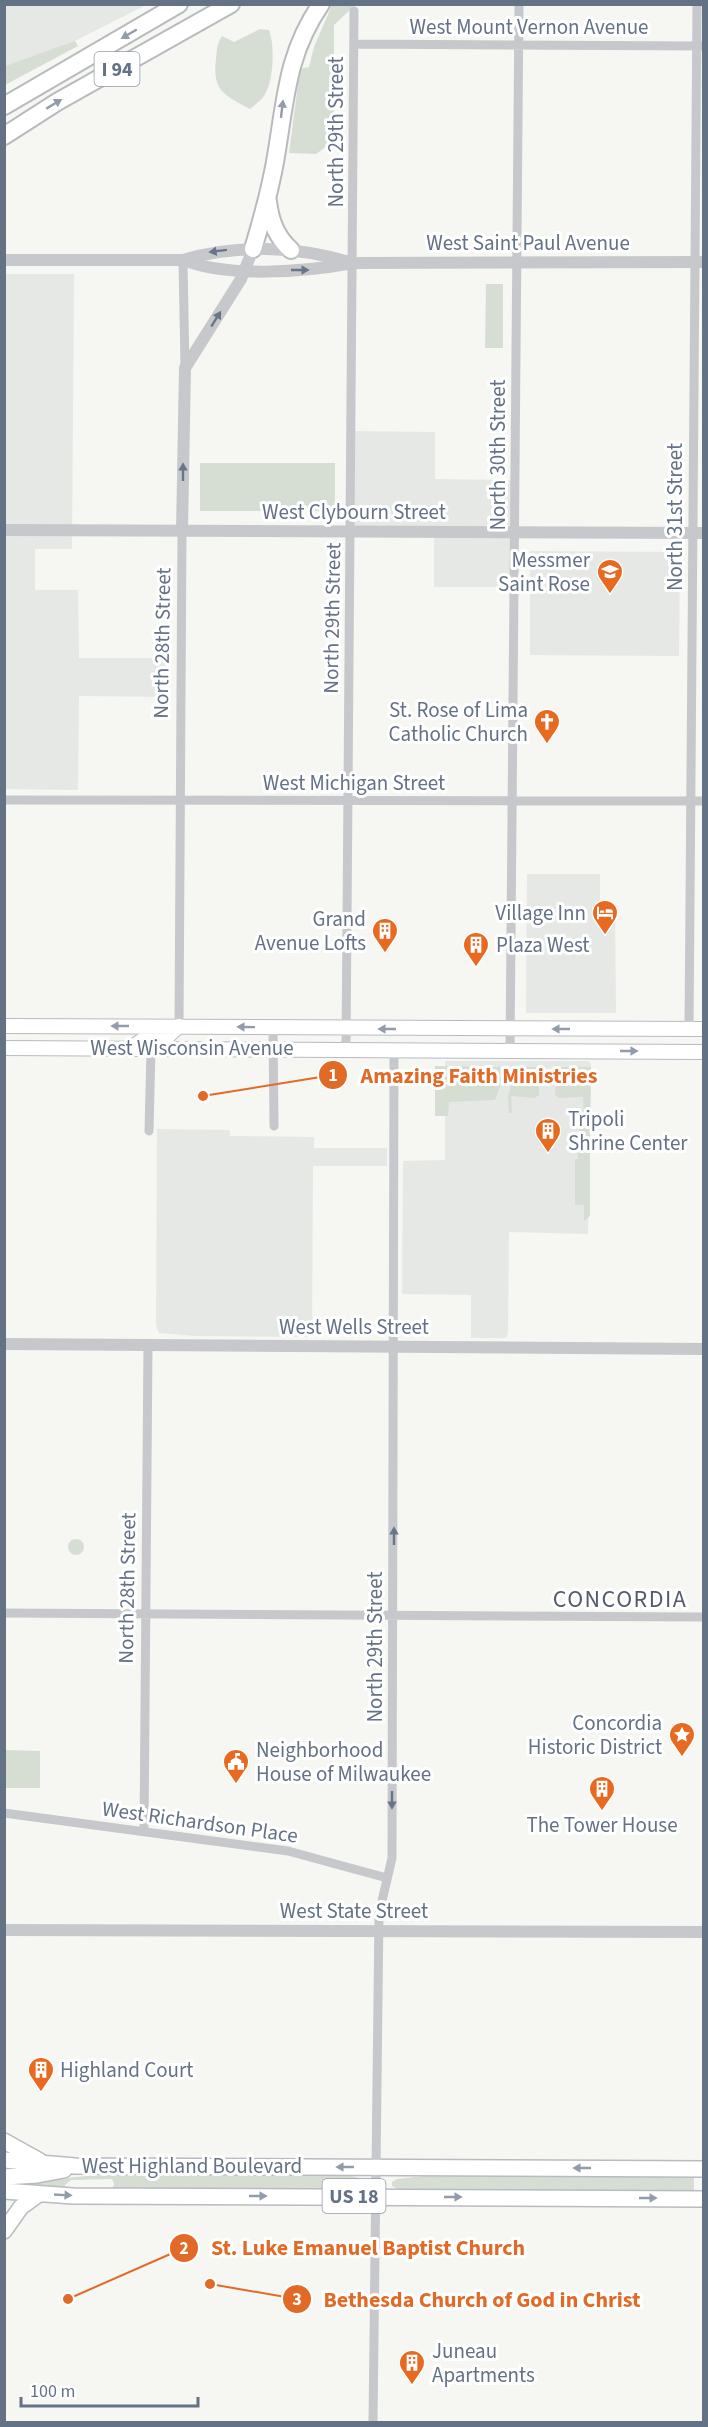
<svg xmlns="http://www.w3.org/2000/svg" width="708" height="2427" viewBox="0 0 708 2427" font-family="'Source Sans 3',sans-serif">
	<rect width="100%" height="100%" fill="#f6f6f3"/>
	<path fill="#e6e8e6" d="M 5,5 L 146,5 L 65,46 L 5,66 Z
		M 5,274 L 74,274 L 72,549 L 35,549 L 35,590 L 78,590 L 79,658 L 166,658 L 166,697 L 79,696 L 78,790 L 5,789 Z
		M 352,431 L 435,432 L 435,479 L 516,480 L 516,587 L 434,587 L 434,532 L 351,531 Z
		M 530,551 L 680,552 L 679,656 L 530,655 Z
		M 527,874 L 600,874 L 600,905 L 615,905 L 616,1013 L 526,1013 Z
		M 445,1061 L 589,1061 L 591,1064 L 588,1234 L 509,1232 L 508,1333 L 506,1338 L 471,1338 L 471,1295 L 402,1294 L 403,1161 L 445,1160 Z
		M 157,1129 L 230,1130 L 230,1136 L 314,1137 L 314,1148 L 387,1148 L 387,1166 L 313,1166 L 312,1337 L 197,1336 L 159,1333 L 156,1325 Z"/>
	<path fill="#d6ded4" d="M 332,5 L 355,5 L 334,25 L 334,141 L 316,154 L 289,153 L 300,69 L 309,67 L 314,47 Z
		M 260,29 L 269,30 C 275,45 274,81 264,96 C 261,101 254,105 250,109 C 224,95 212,91 216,59 C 217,50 217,43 222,36 L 234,42 Z
		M 75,41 L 78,46 L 5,85 L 5,66 Z
		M 486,284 L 503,284 L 503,348 L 485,348 Z
		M 200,463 L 335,463 L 335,511 L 200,511 Z
		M 435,1066 L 500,1067 L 500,1087 L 495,1100 L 449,1102 L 448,1116 L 435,1116 Z
		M 517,1067 L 535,1067 L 539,1073 L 539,1095 L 535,1098 L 511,1096 L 512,1113 L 509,1113 L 508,1096 Z
		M 558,1067 L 591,1067 L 590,1144 L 579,1144 L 579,1121 L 584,1121 L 583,1097 L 559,1098 L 555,1095 Z
		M 578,1149 L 590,1150 L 590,1216 L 584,1221 L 584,1205 L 575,1205 L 575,1159 L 578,1159 Z
		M68 1547a8 8 0 1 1 16 0a8 8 0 1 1-16 0Z
		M 5,1750 L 40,1751 L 40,1788 L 5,1788 Z
		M 97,2175 L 349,2175 L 359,2178 L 359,2182 L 319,2191 L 112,2190 L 114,2184 L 112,2179 L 71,2180 L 62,2188 L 5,2184 Z
		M 434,2175 L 688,2177 L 694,2178 L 694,2191 L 399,2190 L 392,2186 L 392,2182 L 397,2179 Z"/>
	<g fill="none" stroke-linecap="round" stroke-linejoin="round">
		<defs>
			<path id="secondary" d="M 4,1026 L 704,1029
				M 4,1048 L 704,1052
				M 129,1049 L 144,1039 L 167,1037 L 179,1026"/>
			<path id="primary" d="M 4,2141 L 40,2161
				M 4,2160 L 75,2166 L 704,2169
				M 4,2177 L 37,2175 L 64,2170
				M 4,2191 L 73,2196 L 704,2199
				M 4,2231 L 21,2207 L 39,2194"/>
			<path id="motorway" d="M 4,106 L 179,4
				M 4,136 L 57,102 L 231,4
				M 268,201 C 270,221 276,237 291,250
				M 253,249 C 263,216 272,183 277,150 C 286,95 288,52 321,4"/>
		</defs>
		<use href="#secondary" stroke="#b8bbc1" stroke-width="16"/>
		<use href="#primary" stroke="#b8bbc0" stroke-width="18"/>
		<use href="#motorway" stroke="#b8babe" stroke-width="20"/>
		<path stroke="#c6c8cc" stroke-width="9" d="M 354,44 L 704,46
			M 183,260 L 185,368
			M 4,800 L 704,801
			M 179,1026 L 182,531
			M 273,1028 L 274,1126
			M 689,1029 L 697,4
			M 346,1049 L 354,11
			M 510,1050 L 519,4
			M 149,1131 L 151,1049
			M 4,1613 L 704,1617
			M 4,1813 L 288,1851 L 387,1878
			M 144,1832 L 148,1345
			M 373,2422 L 379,1914 L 392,1858 L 394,1050"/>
		<path stroke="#c6c8cc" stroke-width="12" d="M 4,260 L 183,260 C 237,244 295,246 349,262
			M 183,260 C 230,278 303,272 353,263 L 704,262
			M 4,530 L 704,533
			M 182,531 L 185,368 L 241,279 L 253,249
			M 4,1344 L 704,1349
			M 4,1930 L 704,1932"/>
		<use href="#secondary" stroke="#fff" stroke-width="14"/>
		<use href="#primary" stroke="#fff" stroke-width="15"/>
		<use href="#motorway" stroke="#fff" stroke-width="16"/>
	</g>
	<defs><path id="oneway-solid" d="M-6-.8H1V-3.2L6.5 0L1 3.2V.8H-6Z" transform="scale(1.5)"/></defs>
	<g fill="#929caa">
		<use href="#oneway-solid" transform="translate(129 34) rotate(150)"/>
		<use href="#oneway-solid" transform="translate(54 104) rotate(-31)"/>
		<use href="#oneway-solid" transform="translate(282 109) rotate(-83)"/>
		<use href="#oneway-solid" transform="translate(120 1026) rotate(180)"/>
		<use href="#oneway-solid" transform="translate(246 1027) rotate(-179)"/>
		<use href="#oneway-solid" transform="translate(387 1029) rotate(-180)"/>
		<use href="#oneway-solid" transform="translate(561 1029) rotate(180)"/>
		<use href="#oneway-solid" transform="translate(629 1051)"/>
		<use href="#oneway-solid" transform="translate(345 2167) rotate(-180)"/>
		<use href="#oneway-solid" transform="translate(582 2168) rotate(-180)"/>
		<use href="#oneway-solid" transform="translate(63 2195) rotate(3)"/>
		<use href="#oneway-solid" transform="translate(258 2196)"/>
		<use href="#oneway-solid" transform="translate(453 2197)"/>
		<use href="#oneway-solid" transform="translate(648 2198)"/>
	</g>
	<g fill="#697689">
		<use href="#oneway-solid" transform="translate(218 251) rotate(173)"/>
		<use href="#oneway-solid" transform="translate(300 270)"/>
		<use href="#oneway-solid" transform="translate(216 319) rotate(-58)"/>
		<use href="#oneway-solid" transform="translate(183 472) rotate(-90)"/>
		<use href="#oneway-solid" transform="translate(394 1536) rotate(-90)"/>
		<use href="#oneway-solid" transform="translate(392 1800) rotate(90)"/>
	</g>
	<defs>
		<symbol id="school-pin" viewBox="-11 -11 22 30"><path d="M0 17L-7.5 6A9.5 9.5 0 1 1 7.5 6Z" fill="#e86a21" stroke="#fff"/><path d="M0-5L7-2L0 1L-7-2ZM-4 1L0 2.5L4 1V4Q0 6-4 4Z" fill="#fff"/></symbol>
		<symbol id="church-pin" viewBox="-11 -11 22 30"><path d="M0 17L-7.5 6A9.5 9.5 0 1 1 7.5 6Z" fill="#e86a21" stroke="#fff"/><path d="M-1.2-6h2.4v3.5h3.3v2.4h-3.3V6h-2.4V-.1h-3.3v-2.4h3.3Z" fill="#fff"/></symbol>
		<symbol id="hotel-pin" viewBox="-11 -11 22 30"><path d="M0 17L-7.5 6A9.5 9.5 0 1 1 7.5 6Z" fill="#e86a21" stroke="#fff"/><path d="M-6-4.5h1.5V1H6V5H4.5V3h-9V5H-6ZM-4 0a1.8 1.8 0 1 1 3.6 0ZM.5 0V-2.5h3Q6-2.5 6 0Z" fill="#fff"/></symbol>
		<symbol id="building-pin" viewBox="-11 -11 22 30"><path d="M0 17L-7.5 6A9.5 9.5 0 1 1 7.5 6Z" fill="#e86a21" stroke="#fff"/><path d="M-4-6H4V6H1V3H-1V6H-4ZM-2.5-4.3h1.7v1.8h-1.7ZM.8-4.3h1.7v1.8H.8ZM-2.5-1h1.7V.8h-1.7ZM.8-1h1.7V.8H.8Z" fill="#fff"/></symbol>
		<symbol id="sight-pin" viewBox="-11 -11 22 30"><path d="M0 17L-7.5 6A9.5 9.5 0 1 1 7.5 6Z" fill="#e86a21" stroke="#fff"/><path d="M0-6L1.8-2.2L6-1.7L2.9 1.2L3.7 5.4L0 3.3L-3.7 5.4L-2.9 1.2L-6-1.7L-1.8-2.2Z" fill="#fff"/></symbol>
		<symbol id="civic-pin" viewBox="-11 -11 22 30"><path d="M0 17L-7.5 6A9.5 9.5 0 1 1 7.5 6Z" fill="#e86a21" stroke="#fff"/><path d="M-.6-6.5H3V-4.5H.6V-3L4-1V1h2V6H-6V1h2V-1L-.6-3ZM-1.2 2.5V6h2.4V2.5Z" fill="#fff"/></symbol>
	</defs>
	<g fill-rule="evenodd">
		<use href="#school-pin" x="595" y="557" width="30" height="40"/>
		<use href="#church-pin" x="532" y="707" width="30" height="40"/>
		<use href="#hotel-pin" x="590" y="898" width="30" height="40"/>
		<use href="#building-pin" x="370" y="916" width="30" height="40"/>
		<use href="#building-pin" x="461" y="930" width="30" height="40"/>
		<use href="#building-pin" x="533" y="1116" width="30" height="40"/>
		<use href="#sight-pin" x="667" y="1720" width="30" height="40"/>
		<use href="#civic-pin" x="221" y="1747" width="30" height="40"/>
		<use href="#building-pin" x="587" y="1774" width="30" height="40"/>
		<use href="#building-pin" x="26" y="2055" width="30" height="40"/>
		<use href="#building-pin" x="397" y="2348" width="30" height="40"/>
	</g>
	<g text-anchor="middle" stroke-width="6" stroke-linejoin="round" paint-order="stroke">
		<g fill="#fff" stroke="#929caa" stroke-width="1.5">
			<rect x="94.5" y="52" width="45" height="34" rx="4.5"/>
			<rect x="322.5" y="2179" width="63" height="34" rx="4.5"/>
		</g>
		<g font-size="20" font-weight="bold" fill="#647285">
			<text x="117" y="76">I 94</text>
			<text x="354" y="2203">US 18</text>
		</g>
		<g font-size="21" fill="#647285" stroke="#fff">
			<text x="529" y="34">West Mount Vernon Avenue</text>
			<text transform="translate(336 132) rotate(-90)" y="7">North 29th Street</text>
			<text x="528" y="250">West Saint Paul Avenue</text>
			<text transform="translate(498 455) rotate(-90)" y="7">North 30th Street</text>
			<text x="354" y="519">West Clybourn Street</text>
			<text transform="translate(675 517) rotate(-90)" y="7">North 31st Street</text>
			<text transform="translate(332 618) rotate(-89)" y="7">North 29th Street</text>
			<text transform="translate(162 643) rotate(-89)" y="7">North 28th Street</text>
			<text x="354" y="790">West Michigan Street</text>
			<text x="192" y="1055">West Wisconsin Avenue</text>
			<text x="354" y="1334">West Wells Street</text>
			<text transform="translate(127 1588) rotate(-89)" y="7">North 28th Street</text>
			<text transform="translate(375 1647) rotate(-90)" y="7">North 29th Street</text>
			<text transform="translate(200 1822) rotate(8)" y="7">West Richardson Place</text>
			<text x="354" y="1918">West State Street</text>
			<text x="192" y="2173">West Highland Boulevard</text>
		</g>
		<g font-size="21" fill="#647285" stroke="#fff" text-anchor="end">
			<text x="590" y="567">Messmer<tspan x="590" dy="24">Saint Rose</tspan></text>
			<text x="528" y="717">St. Rose of Lima<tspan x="528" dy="24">Catholic Church</tspan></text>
			<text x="586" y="920">Village Inn</text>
			<text x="366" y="926">Grand<tspan x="366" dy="24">Avenue Lofts</tspan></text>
			<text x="496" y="952" text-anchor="start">Plaza West</text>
			<text x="568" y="1126" text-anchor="start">Tripoli<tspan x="568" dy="24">Shrine Center</tspan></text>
			<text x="662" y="1730">Concordia<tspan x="662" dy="24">Historic District</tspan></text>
			<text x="256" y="1757" text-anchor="start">Neighborhood<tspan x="256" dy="24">House of Milwaukee</tspan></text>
			<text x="602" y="1832" text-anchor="middle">The Tower House</text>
			<text x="60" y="2077" text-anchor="start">Highland Court</text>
			<text x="432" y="2358" text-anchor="start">Juneau<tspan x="432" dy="24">Apartments</tspan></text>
		</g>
		<g font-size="24" letter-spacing="1.5" fill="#525c6a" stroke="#fff">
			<text x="620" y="1607">CONCORDIA</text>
		</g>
	</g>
	<path fill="none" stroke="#e16a26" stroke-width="2" d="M203 1096L333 1075M68 2299L184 2248M210 2284L297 2299"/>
	<g fill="#e16a26" stroke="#fff" stroke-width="2">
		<circle cx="203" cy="1096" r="6"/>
		<circle cx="68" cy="2299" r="6"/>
		<circle cx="210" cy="2284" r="6"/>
		<circle cx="333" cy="1075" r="15"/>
		<circle cx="184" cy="2248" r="15"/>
		<circle cx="297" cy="2299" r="15"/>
	</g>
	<g font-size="18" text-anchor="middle" font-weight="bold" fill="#fff">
		<text x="333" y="1081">1</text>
		<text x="184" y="2254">2</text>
		<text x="297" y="2305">3</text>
	</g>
	<g font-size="22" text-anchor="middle" font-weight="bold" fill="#e16a26" stroke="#fff" stroke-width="6" stroke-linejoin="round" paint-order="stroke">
		<text x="479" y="1083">Amazing Faith Ministries</text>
		<text x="368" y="2255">St. Luke Emanuel Baptist Church</text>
		<text x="482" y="2307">Bethesda Church of God in Christ</text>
	</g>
	<rect width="708" height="2427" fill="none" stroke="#647285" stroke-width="12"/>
	<path d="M21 2397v9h177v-9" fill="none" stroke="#647285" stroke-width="3"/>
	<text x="30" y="2397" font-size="18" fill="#647285" stroke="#ffffff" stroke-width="4.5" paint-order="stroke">100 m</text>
</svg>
